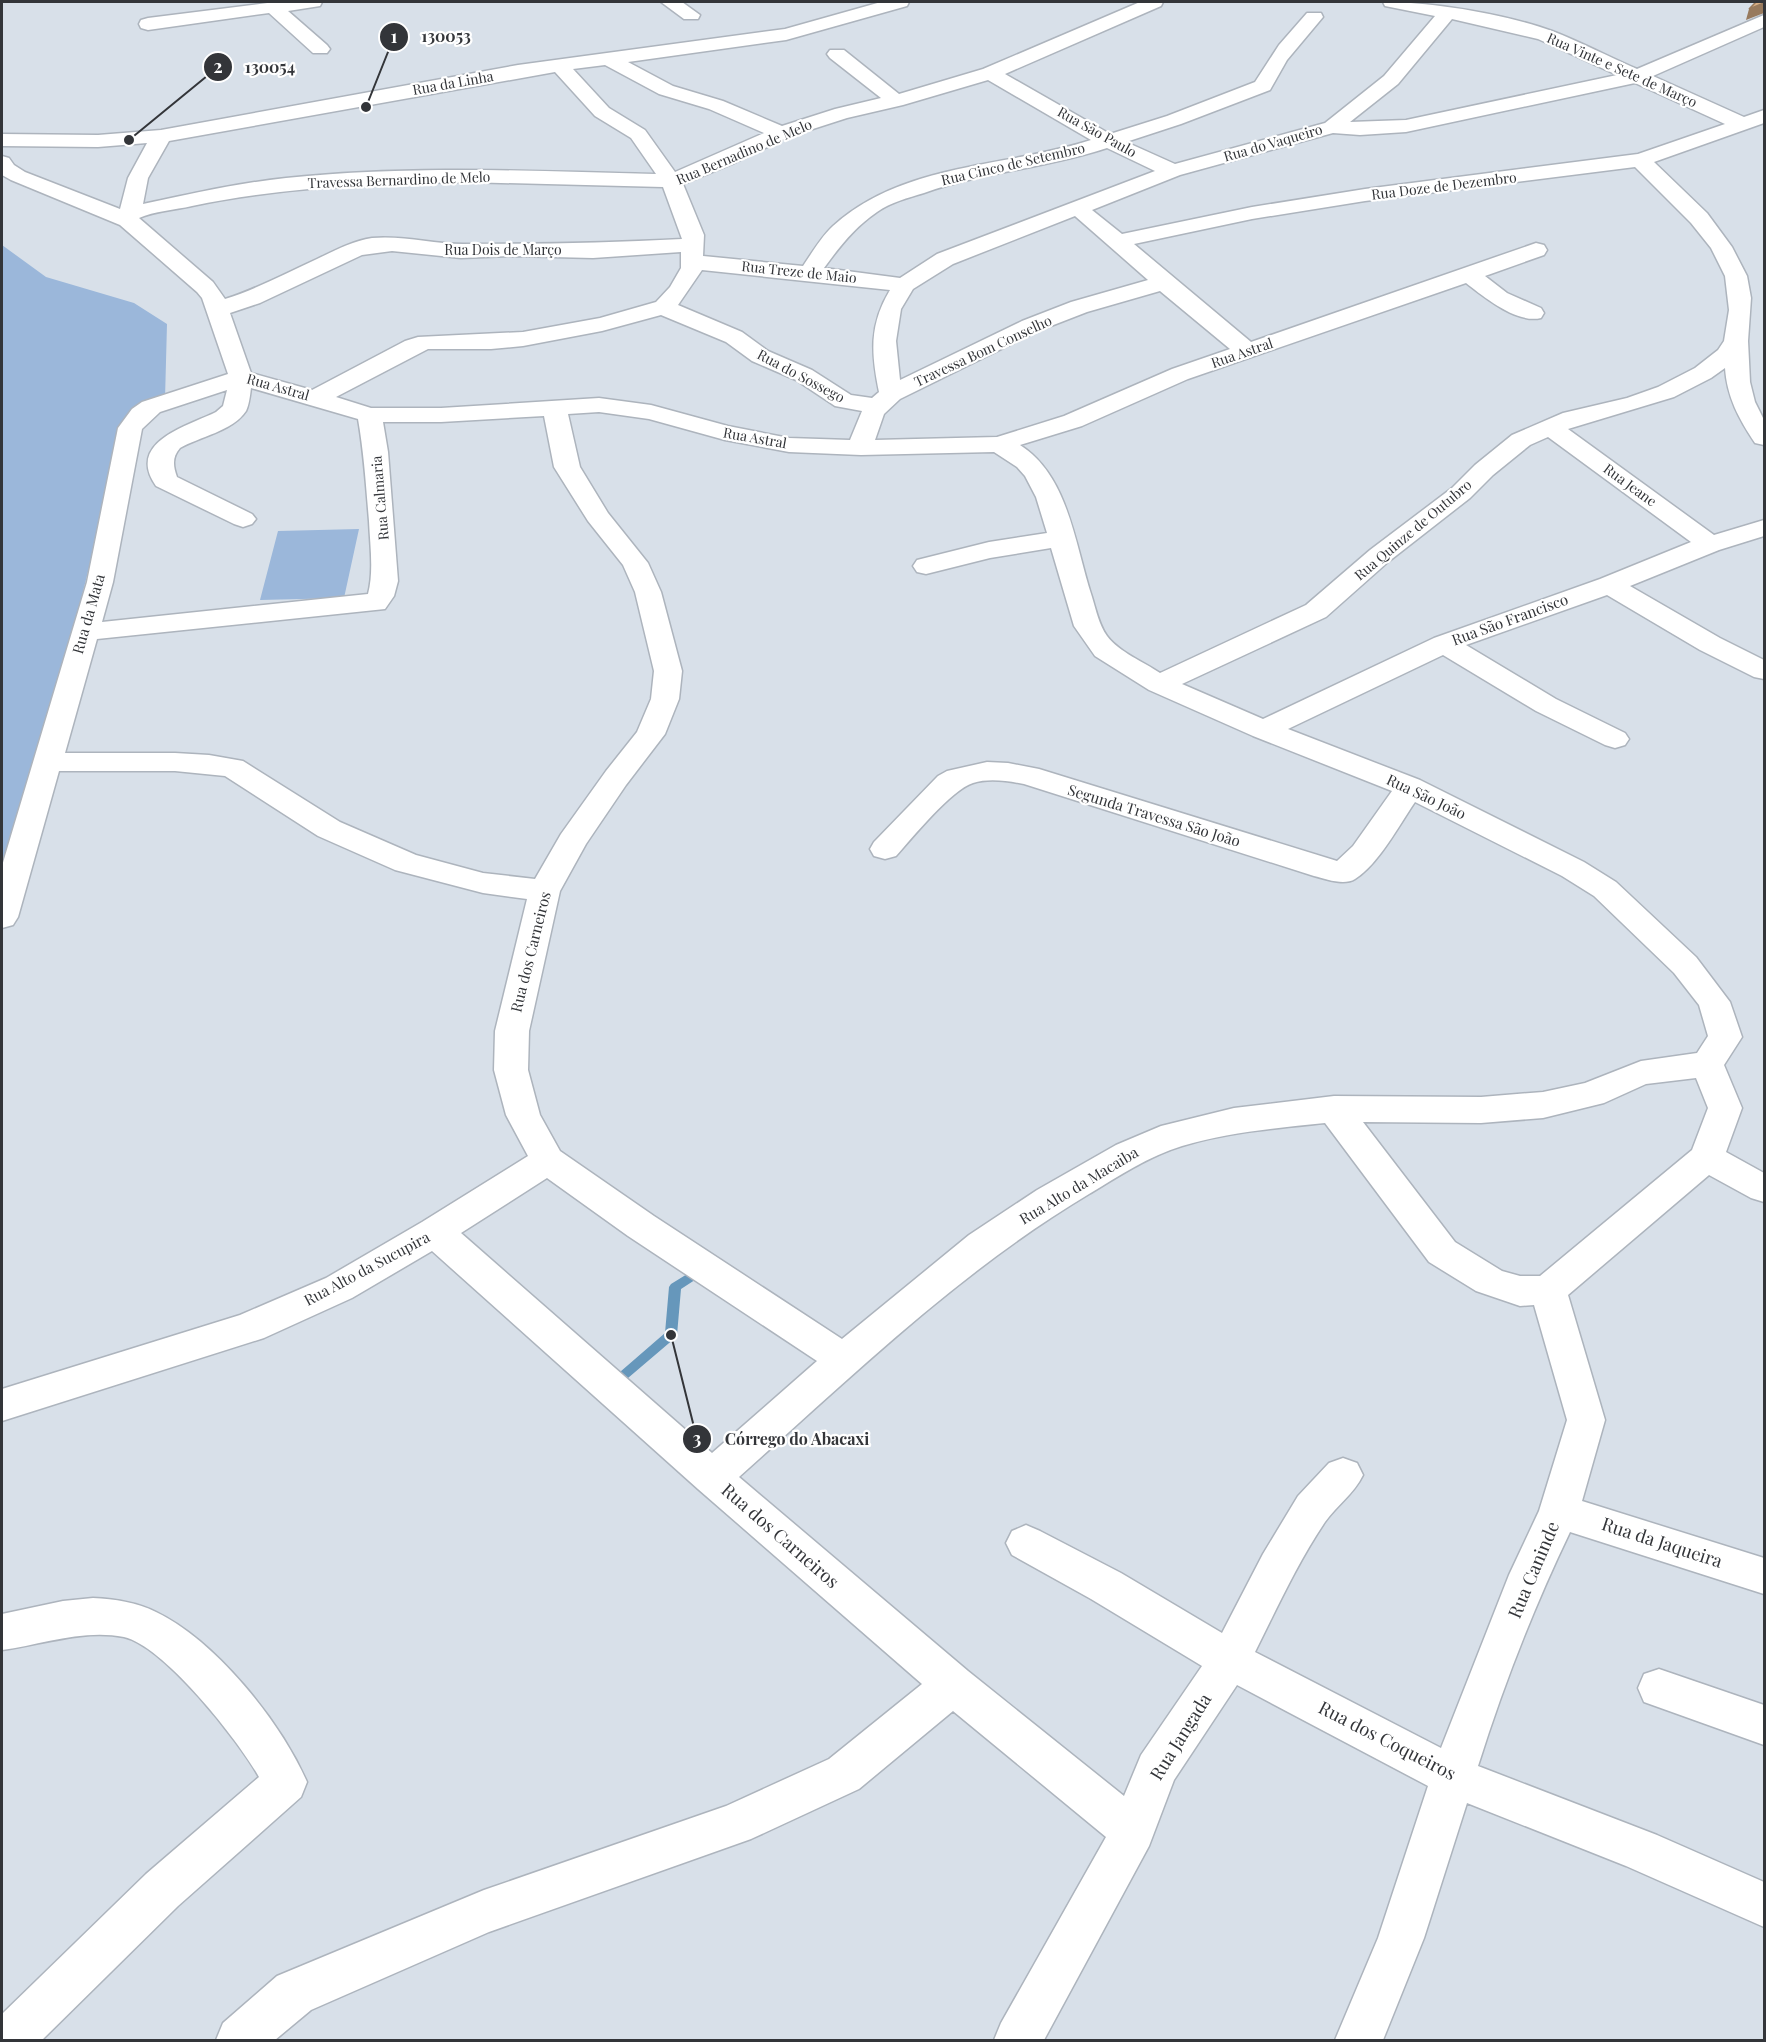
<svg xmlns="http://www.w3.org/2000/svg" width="1766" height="2042" viewBox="0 0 1766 2042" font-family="'Playfair Display',serif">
	<rect width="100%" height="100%" fill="#d8e0e9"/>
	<path fill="#9bb7da" d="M 2,245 L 46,277 L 134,303 L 167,324 L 165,399 L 128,414 L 2,911 Z
		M 359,529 L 344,598 L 260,600 L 278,531 Z"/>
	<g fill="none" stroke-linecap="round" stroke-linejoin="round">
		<path fill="#6697bb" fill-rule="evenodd" d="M 697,1268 L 701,1270 L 703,1273 L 701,1276 L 681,1289 L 677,1335 L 675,1338 L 628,1378 L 624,1380 L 620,1378 L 618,1375 L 620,1372 L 665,1333 L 669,1287 L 671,1284 Z"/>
		<defs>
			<path id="minor" d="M 275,2 L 322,2 L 320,6 L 288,11 L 327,45 L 330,49 L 327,53 L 313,53 L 269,13 L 148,30 L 141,28 L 139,24 L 141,20 L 148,18 Z
				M 661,2 L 682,2 L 700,15 L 698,19 L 684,19 Z
				M 881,2 L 909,2 L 907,6 L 786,40 L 628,62 L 673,86 L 723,101 L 782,126 L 835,109 L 881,98 L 830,58 L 827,54 L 830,50 L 844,50 L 899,94 L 983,69 L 1140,2 L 1163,2 L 1161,6 L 1005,74 L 1110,134 L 1167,116 L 1255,82 L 1279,45 L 1307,13 L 1321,13 L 1323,17 L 1287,60 L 1270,90 L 1181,124 L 1126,142 L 1175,164 L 1325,123 L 1384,76 L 1435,16 L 1385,6 L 1383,2 C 1433,2 1505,14 1552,31 C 1581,42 1609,57 1637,69 L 1764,15 L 1764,27 L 1653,76 L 1744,117 L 1764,110 L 1764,123 L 1654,162 L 1707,213 L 1732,247 L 1747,276 L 1751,298 L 1748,341 L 1750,382 L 1755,402 L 1764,420 L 1764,445 L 1755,443 C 1739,419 1727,397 1725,368 L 1711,378 L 1674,397 L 1568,429 L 1714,535 L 1764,520 L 1764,536 L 1719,550 L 1630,586 L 1720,638 L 1764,660 L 1764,679 L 1754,677 L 1700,650 L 1607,595 L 1466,645 L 1556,699 L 1625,733 L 1629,739 L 1625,745 L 1615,748 L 1605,745 L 1536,711 L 1443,655 L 1288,729 L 1420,780 L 1584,862 L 1616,882 L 1696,957 L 1730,1002 L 1742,1037 L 1724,1065 L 1742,1108 L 1726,1152 L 1764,1173 L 1764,1202 L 1751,1198 L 1709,1175 L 1568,1295 L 1605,1420 L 1582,1501 L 1764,1558 L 1764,1594 L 1570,1532 C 1534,1607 1503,1686 1478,1766 L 1657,1835 L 1764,1882 L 1764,1927 L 1626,1866 L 1467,1803 L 1424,1938 L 1383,2040 L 1335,2040 L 1378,1938 L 1428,1786 L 1237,1685 L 1174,1780 L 1149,1846 L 1044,2040 L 994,2040 L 1001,2023 L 1106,1837 L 953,1711 L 859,1789 L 751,1839 L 489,1932 L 311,2010 L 275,2040 L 216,2040 L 223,2023 L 277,1976 L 484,1890 L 726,1806 L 829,1759 L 922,1684 L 698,1489 L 432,1251 L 352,1298 L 264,1338 L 2,1421 L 2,1389 L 240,1315 L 326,1278 L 422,1222 L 528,1156 L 506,1115 L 494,1070 L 495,1031 L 527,899 L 483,893 L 395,870 L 318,836 L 225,776 L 175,771 L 59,771 L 18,917 L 13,925 L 2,928 L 2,866 L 87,582 L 118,428 L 132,409 L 142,402 L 228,374 L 202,298 L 197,292 L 120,225 L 11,180 L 2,175 L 2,156 L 9,158 L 14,165 L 25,172 L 120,209 L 128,178 L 147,143 L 98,147 L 2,146 L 2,134 L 98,135 L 161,130 L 518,65 L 785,29 ZM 1452,19 L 1538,39 L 1617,75 L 1406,120 L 1350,122 L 1398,84 ZM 605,65 L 659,94 L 709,109 L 764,133 L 675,172 L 645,130 L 609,108 L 573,69 ZM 555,72 L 595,116 L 631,138 L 656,174 C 533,171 409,165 286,178 C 238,183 190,194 143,204 L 148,178 L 169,141 ZM 988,80 L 1091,140 C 1005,168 904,162 833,226 C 821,237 812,253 803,266 L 703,256 L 704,235 L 683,184 L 734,163 L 788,137 L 847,118 L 903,105 ZM 1635,83 L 1725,124 L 1638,154 L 1365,189 L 1252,207 L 1122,234 L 1092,210 L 1180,175 L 1333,133 L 1360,135 L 1406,132 ZM 1107,148 L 1155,171 L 937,254 L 900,278 L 824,268 C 840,246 855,227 877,212 C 891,202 908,198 924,193 C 983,172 1047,168 1107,148 ZM 1635,167 L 1691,223 L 1711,248 L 1725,276 L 1729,310 L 1724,341 L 1718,350 L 1695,368 L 1658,387 L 1627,398 L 1563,413 L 1512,435 L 1475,465 L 1452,488 L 1370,550 L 1306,605 L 1160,673 C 1144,662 1119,652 1107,636 C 1099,625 1096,610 1092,597 C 1075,546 1069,476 1020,445 L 1082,426 L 1188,379 L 1466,283 C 1484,297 1517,324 1541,318 L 1544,313 L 1541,308 L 1507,293 L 1485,276 L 1544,255 L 1547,250 L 1544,245 L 1536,243 L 1251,342 L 1134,244 L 1252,219 L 1365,201 ZM 465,182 L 663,187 L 682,239 C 609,243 536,244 463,244 C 433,244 402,235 372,238 C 352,241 334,251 317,259 C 286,273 257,289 225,299 L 213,282 L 139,218 C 154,211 175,210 192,206 C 282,187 373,184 465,182 ZM 1075,216 L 1148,280 L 1071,302 L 1022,321 L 900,380 L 896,341 L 901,309 L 913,289 L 953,264 ZM 392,251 L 461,258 L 513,256 L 593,258 L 681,252 L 681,268 L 670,287 L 656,302 L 600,318 L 523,332 L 418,337 L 405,341 L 312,390 L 251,373 L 230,313 L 260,303 L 362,255 ZM 702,270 L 890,290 C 869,325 871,353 879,392 L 872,398 L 851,395 L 812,370 L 768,351 L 742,332 L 678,305 ZM 1160,291 L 1230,349 L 1172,369 L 1064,416 L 997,437 L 875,440 L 884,414 L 900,399 L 1038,331 L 1087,312 ZM 661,315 L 726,342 L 752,361 L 796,380 L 835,406 L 862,411 L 850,440 L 789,438 L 728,426 L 651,405 L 599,398 L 441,408 L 371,408 L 336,397 L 428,349 L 491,349 L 523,346 L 602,331 ZM 251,388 L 358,419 C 364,453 366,486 369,521 C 370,545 374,571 368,594 L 102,622 L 113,582 L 142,429 L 160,412 L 227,390 L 223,406 L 216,412 C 188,426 125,442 156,486 L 234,524 L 243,527 L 252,524 L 256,519 L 252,514 L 177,477 C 173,466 172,457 180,448 C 199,437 233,431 246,411 C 249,405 250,396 251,388 ZM 599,412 L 649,419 L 725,440 L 789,452 L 861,455 L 994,452 L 1017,467 L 1025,476 L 1036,497 L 1047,533 L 989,542 L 917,560 L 913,566 L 917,572 L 926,574 L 990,558 L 1051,548 L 1074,626 L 1095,656 L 1149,690 L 1253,736 L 1392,791 L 1353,846 L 1337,861 L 1039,769 L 1008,763 L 987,762 L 947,771 L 938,776 L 874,842 L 870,849 L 874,856 L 885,859 L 896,856 C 913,837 951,790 973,783 C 989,778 1008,781 1024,784 L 1314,876 C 1326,879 1344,886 1355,879 C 1378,865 1400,824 1415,802 L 1562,876 L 1594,896 L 1674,973 L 1699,1005 L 1708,1036 L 1697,1053 L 1641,1061 L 1585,1083 L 1543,1092 L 1481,1097 L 1334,1096 L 1234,1108 L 1161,1126 L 1116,1145 L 1037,1190 L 969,1235 L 842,1339 L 654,1216 L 560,1151 L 540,1115 L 528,1070 L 529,1031 L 560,891 L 586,844 L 626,785 L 665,734 L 679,699 L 682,671 L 661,592 L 648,563 L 608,513 L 580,467 L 568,414 ZM 544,416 L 554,467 L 588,521 L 623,565 L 635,592 L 654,671 L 651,699 L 637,732 L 606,771 L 561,834 L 535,879 L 483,873 L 416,855 L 340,822 L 243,761 L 209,755 L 175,753 L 65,753 L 97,639 L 385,609 L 394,596 L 398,581 L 388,452 L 383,422 L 441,422 ZM 1548,437 L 1691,542 L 1600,579 L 1434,638 L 1263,719 L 1182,684 L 1326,617 L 1388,562 L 1470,498 L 1493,475 L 1530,445 ZM 1696,1078 L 1708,1108 L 1692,1150 L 1540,1276 L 1520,1276 L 1502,1271 L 1455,1242 L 1363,1122 L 1481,1123 L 1543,1118 L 1604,1103 L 1646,1084 ZM 1325,1123 L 1429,1262 L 1476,1291 L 1520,1306 L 1534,1305 L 1567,1420 L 1539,1511 L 1509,1575 L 1441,1748 L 1255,1652 C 1277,1608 1298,1562 1325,1522 C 1337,1505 1354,1494 1363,1475 L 1357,1463 L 1343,1458 L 1329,1463 L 1298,1496 L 1263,1554 L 1222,1633 L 1121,1573 L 1040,1531 L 1026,1525 L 1012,1531 L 1006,1543 L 1012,1555 L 1091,1599 L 1202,1666 L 1141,1755 L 1124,1796 L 968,1671 L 739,1477 C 851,1377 960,1271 1089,1194 C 1119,1176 1149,1156 1182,1146 C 1228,1132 1277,1128 1325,1123 ZM 547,1178 L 628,1236 L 817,1361 L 712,1453 L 461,1233 Z
				M 93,1598 C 115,1599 136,1602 156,1612 C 216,1641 280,1721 307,1782 L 301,1797 L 178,1906 L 42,2040 L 2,2040 L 2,2014 L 146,1874 L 259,1777 C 239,1741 164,1646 124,1637 C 82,1629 41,1645 2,1650 L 2,1614 L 63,1601 Z
				M 1659,1669 L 1764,1705 L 1764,1745 L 1644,1702 L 1638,1688 L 1644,1674 Z"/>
		</defs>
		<use href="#minor" stroke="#adb4bd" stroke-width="3"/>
		<use href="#minor" fill="#fff" fill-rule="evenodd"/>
	</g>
	<path fill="#987a5d" d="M 1764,3 L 1764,13 L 1746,20 L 1749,9 Z"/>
	<path fill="#d9af85" stroke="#987a5d" stroke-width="1.5" d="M 1756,2 L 1764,2 L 1764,3 L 1749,9 Z"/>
	<g text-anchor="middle" stroke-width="4.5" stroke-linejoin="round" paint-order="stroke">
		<g font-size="14" fill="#333539" stroke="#fff">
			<text transform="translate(1622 70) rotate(24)" y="5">Rua Vinte e Sete de Março</text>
			<text transform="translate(453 83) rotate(-10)" y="5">Rua da Linha</text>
			<text transform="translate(1097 132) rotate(29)" y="5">Rua São Paulo</text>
			<text transform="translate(1273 143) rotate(-16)" y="5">Rua do Vaqueiro</text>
			<text transform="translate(744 152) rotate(-23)" y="5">Rua Bernadino de Melo</text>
			<text transform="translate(1013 164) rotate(-13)" y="5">Rua Cinco de Setembro</text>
			<text transform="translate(399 180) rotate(-2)" y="5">Travessa Bernardino de Melo</text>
			<text transform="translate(1444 186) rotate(-7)" y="5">Rua Doze de Dezembro</text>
			<text x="503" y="255">Rua Dois de Março</text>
			<text transform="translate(799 272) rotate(6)" y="5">Rua Treze de Maio</text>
			<text transform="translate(983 351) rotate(-25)" y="5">Travessa Bom Conselho</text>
			<text transform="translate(1242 353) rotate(-19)" y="5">Rua Astral</text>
			<text transform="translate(801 376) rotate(28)" y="5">Rua do Sossego</text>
			<text transform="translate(278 387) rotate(16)" y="5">Rua Astral</text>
			<text transform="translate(755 438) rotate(10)" y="5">Rua Astral</text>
			<text transform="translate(1630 485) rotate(36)" y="5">Rua Jeane</text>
			<text transform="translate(380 498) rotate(-95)" y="5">Rua Calmaria</text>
			<text transform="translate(1413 530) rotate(-40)" y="5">Rua Quinze de Outubro</text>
		</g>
		<g font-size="15" fill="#333539" stroke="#fff">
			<text transform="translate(89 614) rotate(-74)" y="5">Rua da Mata</text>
			<text transform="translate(1510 620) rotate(-20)" y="5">Rua São Francisco</text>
			<text transform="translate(1426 797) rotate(25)" y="5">Rua São João</text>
			<text transform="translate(1154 816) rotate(17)" y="5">Segunda Travessa São João</text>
			<text transform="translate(531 952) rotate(-76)" y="5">Rua dos Carneiros</text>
			<text transform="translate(1079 1186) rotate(-31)" y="5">Rua Alto da Macaiba</text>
			<text transform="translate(367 1269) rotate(-28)" y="5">Rua Alto da Sucupira</text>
		</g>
		<g font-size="18" fill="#333539" stroke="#fff">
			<text transform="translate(780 1536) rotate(41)" y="6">Rua dos Carneiros</text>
			<text transform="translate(1662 1543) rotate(18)" y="6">Rua da Jaqueira</text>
			<text transform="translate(1534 1570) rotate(-67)" y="6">Rua Caninde</text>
			<text transform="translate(1181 1737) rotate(-58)" y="6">Rua Jangada</text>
			<text transform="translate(1387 1741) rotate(27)" y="6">Rua dos Coqueiros</text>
		</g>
	</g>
	<path fill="none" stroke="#333539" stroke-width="2" d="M366 107L394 37M129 140L218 67M671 1335L697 1439"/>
	<g fill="#333539" stroke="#fff" stroke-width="2">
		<circle cx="366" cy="107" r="6"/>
		<circle cx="129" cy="140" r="6"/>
		<circle cx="671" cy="1335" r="6"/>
		<circle cx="394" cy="37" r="15"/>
		<circle cx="218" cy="67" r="15"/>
		<circle cx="697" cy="1439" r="15"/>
	</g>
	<g font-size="18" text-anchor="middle" font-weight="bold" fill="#fff">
		<text x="394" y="43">1</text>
		<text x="218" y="73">2</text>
		<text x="697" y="1445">3</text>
	</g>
	<g font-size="16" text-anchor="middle" font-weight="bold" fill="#333539" stroke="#fff" stroke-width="4.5" stroke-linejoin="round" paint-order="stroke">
		<text x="446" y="42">130053</text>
		<text x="270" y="73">130054</text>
		<text x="797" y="1445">Córrego do Abacaxi</text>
	</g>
	<rect width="1766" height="2042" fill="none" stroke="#333539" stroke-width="6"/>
</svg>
